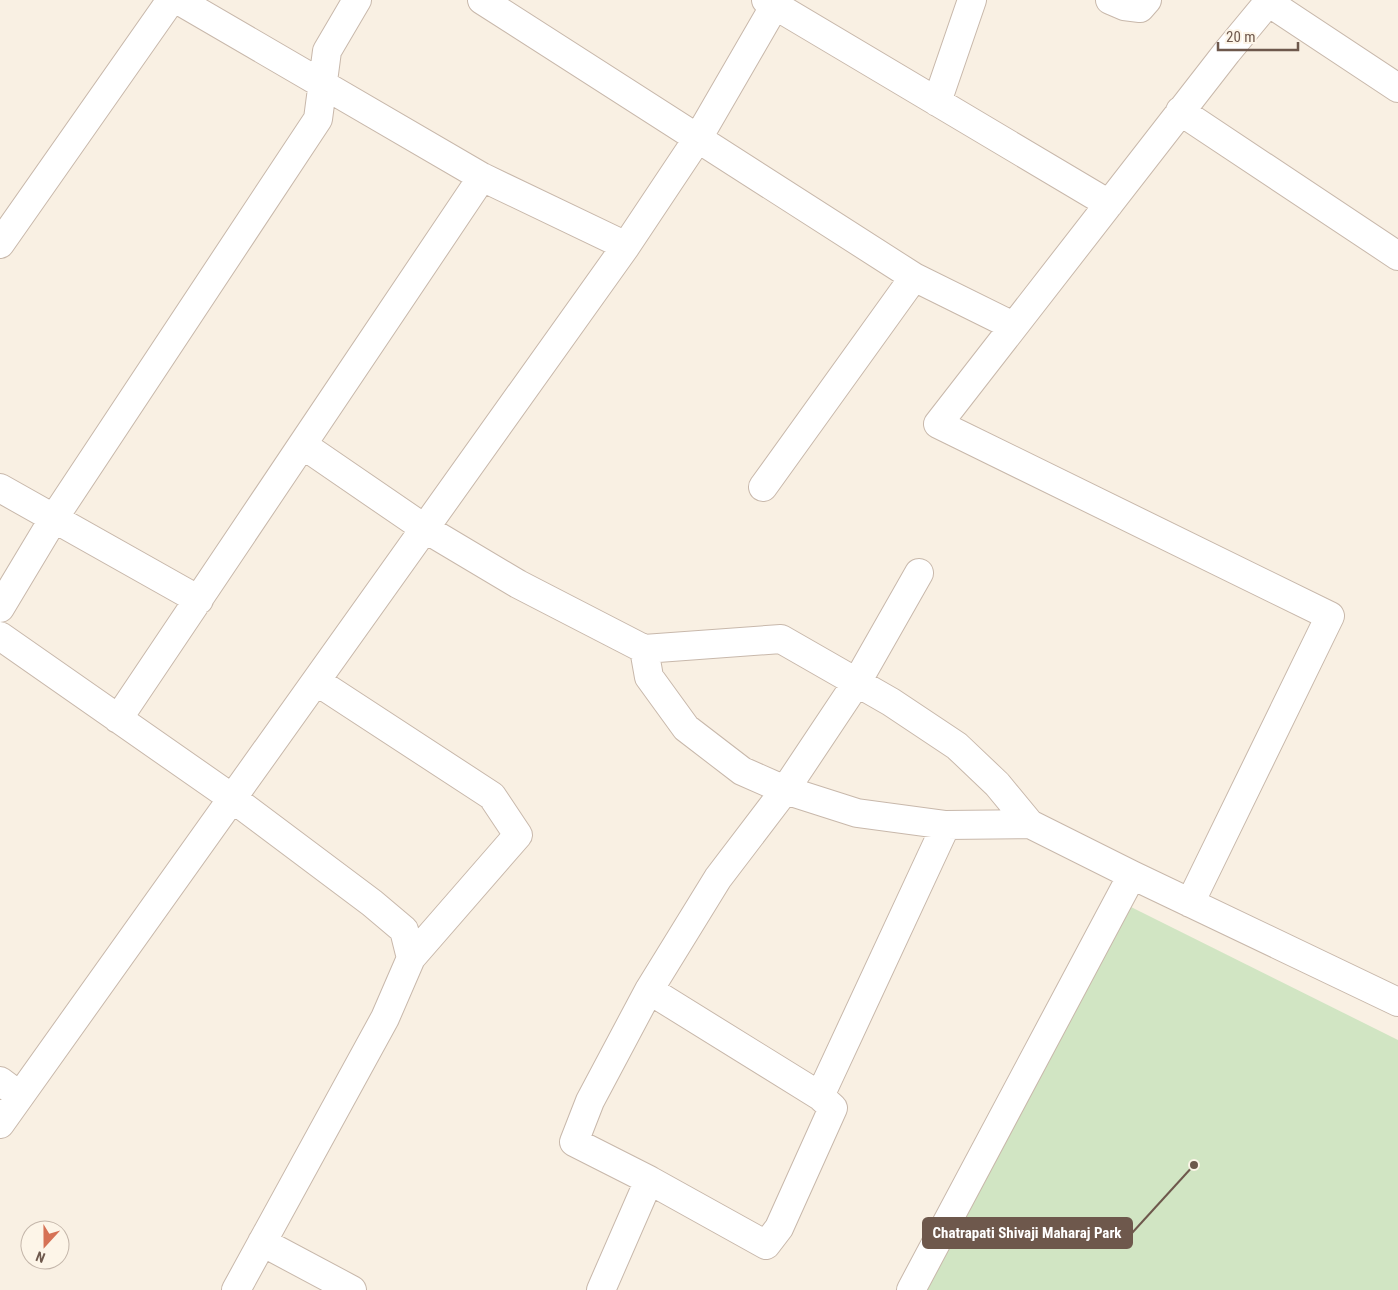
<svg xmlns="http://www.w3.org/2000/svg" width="1398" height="1290" viewBox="0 0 1398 1290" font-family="'Roboto Condensed',sans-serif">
	<rect width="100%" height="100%" fill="#f9f0e3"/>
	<path fill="#d1e5c3" d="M 1131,907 L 1398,1040 L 1398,1290 L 920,1290 Z"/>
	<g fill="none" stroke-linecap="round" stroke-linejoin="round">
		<defs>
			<path id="minor" d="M 178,0 L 482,177 L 626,246
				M 482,0 L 914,277 L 1013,326
				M 766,0 L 1109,204
				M 1110,0 L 1124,6 L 1140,8 L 1147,0
				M 1268,2 L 1398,88
				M 937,102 L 972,0
				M 1180,111 L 1398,256
				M 0,244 L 171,0
				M 303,445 L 424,528 L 518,584 L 644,649
				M 763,487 L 914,277
				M 0,488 L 199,600
				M 0,608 L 54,518 L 318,119 L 327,51 L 357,0
				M 0,636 L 232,798 L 372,903 L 404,930 L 411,958 L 385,1018 L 236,1290
				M 316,681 L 492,796 L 518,835 L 411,958
				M 118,719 L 482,177
				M 1030,824 L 946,825 L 857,813 L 785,790 L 742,771 L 686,728 L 649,677 L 644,649 L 781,639 L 891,702 L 957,746 L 997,784 L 1030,824 L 1132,875 L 1398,1002
				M 1190,903 L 1330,616 L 938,424 L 1227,52 L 1270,0
				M 649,990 L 820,1096 L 833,1108 L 779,1228 L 766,1245 L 649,1180
				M 0,1081 L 20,1096
				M 820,1096 L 946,825
				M 0,1124 L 626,246 L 698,138 L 775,5 L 776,0
				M 262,1242 L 352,1290
				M 601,1290 L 649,1180 L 574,1142 L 590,1101 L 649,990 L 718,878 L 785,790 L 857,682 L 919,573
				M 911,1290 L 1132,875"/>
		</defs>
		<use href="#minor" stroke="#c8b8ab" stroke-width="30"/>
		<use href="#minor" stroke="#fff" stroke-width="28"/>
	</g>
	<path fill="none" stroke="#6e584c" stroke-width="2" d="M1194 1165L1132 1233"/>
	<circle fill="#6e584c" stroke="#fdf5e8" stroke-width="2" cx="1194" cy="1165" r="5"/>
	<rect fill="#6e584c" stroke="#6e584c" stroke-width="2" x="923" y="1218" width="209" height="30" rx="5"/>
	<g font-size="15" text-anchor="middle" font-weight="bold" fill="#fff">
		<text x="1027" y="1238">Chatrapati Shivaji Maharaj Park</text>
	</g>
	<g transform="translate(45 1245) rotate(201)"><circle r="24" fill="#fdf5e8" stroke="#c4b6aa"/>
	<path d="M0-4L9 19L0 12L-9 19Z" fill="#d67255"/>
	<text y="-8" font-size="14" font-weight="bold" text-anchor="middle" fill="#6e584c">N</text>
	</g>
	<path d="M1218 42v8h80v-8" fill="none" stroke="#6e584c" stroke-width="2.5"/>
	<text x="1226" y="42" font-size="15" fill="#6e584c" stroke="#fdf5e8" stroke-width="4" paint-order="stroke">20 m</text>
</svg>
